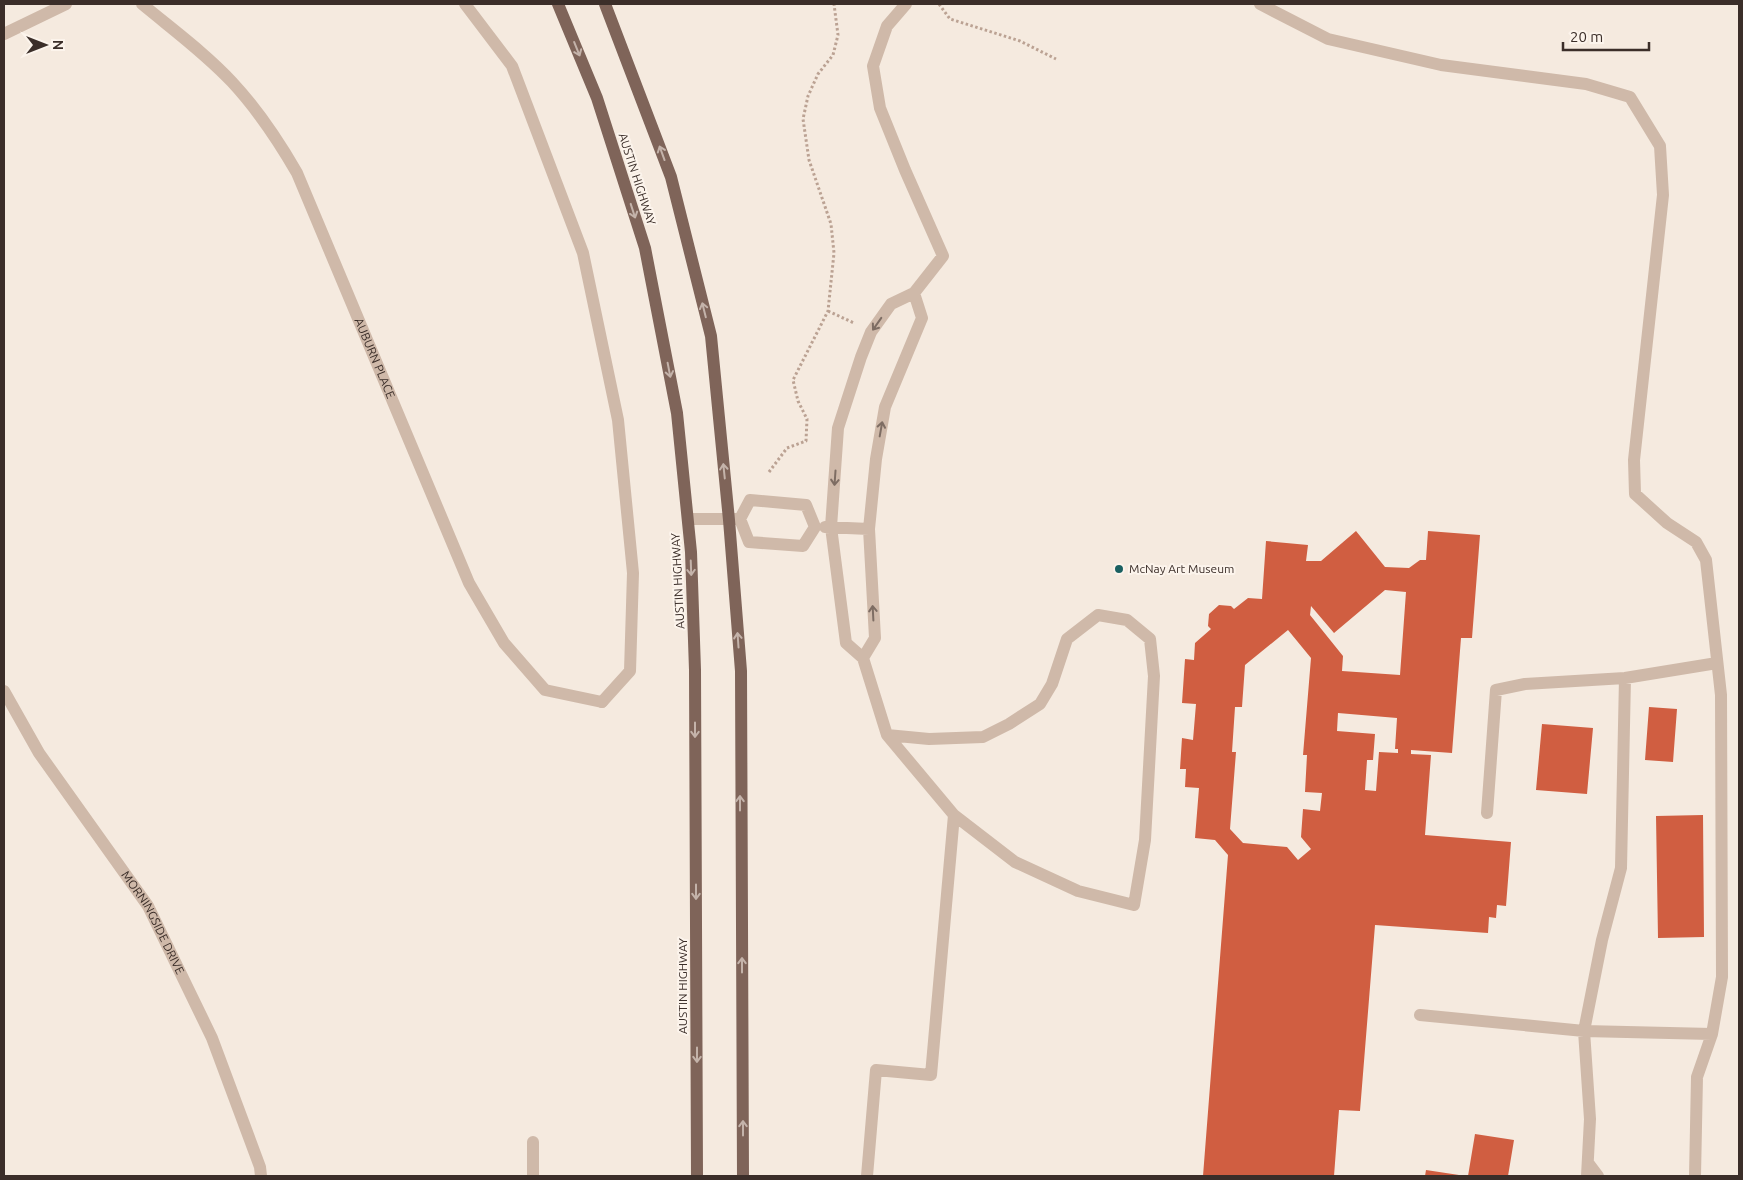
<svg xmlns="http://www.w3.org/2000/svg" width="1743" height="1180" viewBox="0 0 1743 1180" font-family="Ubuntu,sans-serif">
	<rect width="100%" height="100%" fill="#f5eadf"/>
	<path fill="#d05e41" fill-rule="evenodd" d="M 1356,531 L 1385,567 L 1409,568 L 1420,560 L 1426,560 L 1428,531 L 1480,535 L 1472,638 L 1461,638 L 1452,753 L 1411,750 L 1411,754 L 1431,755 L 1425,835 L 1511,842 L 1506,906 L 1497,905 L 1496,918 L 1489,917 L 1488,933 L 1375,925 L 1360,1111 L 1339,1110 L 1334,1176 L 1203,1176 L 1228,855 L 1215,840 L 1195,838 L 1199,788 L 1185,787 L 1186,769 L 1180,769 L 1182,738 L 1193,740 L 1196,704 L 1182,703 L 1185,659 L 1194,660 L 1195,643 L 1211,629 L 1208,626 L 1209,614 L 1219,605 L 1231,606 L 1234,609 L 1248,598 L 1262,599 L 1266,541 L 1308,545 L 1306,561 L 1321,561 ZM 1385,590 L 1406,592 L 1400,675 L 1342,671 L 1343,656 L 1310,615 L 1311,606 L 1334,633 ZM 1288,630 L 1311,658 L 1303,755 L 1307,755 L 1305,792 L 1322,793 L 1320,811 L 1303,809 L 1301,837 L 1311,849 L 1298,860 L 1287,847 L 1243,843 L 1230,829 L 1236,752 L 1232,752 L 1235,707 L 1242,707 L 1245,665 ZM 1338,713 L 1397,718 L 1395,749 L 1398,749 L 1398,753 L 1379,752 L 1376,791 L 1365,790 L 1367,760 L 1373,760 L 1375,734 L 1337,731 Z
		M 1649,707 L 1677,709 L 1673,762 L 1645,760 Z
		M 1542,724 L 1593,728 L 1587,794 L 1536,790 Z
		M 1703,815 L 1704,937 L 1658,938 L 1656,816 Z
		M 1475,1134 L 1514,1140 L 1508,1176 L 1468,1176 Z
		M 1426,1170 L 1459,1175 L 1459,1176 L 1425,1176 Z"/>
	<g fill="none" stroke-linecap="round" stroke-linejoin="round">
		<path stroke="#bba293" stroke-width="3" stroke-dasharray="2.5 2.5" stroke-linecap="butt" d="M 939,4 L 950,19 L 1020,41 L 1056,59
			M 828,311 L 854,323
			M 769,472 L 787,448 L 806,441 L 807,419 L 798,401 L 793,380 L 828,311 L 834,253 L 831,224 L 809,160 L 803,119 L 808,96 L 818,74 L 833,55 L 838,35 L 834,4"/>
		<path stroke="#cfb9a9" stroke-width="12" d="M 465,4 L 512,66 L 583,253 L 618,420 L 633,573 L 630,671 L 602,702
			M 1260,4 L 1328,39 L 1441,65 L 1586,84 L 1630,97 L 1660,146 L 1663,195 L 1634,460 L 1635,494 L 1667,523 L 1696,542 L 1706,560 L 1721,695 L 1722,977 L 1712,1034 L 1697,1077 L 1695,1176
			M 750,500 L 806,505 L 815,527 L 803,546 L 749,542 L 740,519 Z
			M 688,519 L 740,519
			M 825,527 L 869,529
			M 863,658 L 875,638 L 869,529 L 876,459 L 885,407 L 922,318 L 914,293
			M 887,735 L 929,739 L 983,737 L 1009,724 L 1040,704 L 1052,684 L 1067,639 L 1098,615 L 1127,620 L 1150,639 L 1154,676 L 1145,840 L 1134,905 L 1078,891 L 1015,862 L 954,815 L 887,735 L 863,658 L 846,643 L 831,527 L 838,428 L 861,357 L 871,332 L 891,304 L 914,293 L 943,256 L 905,170 L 880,108 L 873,66 L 887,26 L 906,4
			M 1487,813 L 1496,690 L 1525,684 L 1625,678 L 1717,663
			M 1420,1015 L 1584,1031 L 1712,1034
			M 533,1142 L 533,1176
			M 1589,1164 L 1598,1176
			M 867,1176 L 876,1070 L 931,1075 L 954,815
			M 1587,1176 L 1590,1119 L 1584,1031 L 1602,940 L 1621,868 L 1625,678"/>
		<g stroke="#cfb9a9" stroke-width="12">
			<path id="s1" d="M 142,4 C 172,29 205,53 232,82 C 258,110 278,140 297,173 L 469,583 L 504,643 L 545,690 L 602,702"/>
			<path d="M 4,34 L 66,4"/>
			<path id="s2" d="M 4,691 L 39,753 L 148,906 L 212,1038 L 260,1167 L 261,1176"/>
		</g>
		<path stroke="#7f6459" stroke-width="12" d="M 558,4 L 597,98 L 645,248 L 677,413 L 691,552 L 695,670 L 697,1176
			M 605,4 L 671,177 L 711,336 L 729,520 L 741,671 L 743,1176"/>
	</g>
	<defs><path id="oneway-shaft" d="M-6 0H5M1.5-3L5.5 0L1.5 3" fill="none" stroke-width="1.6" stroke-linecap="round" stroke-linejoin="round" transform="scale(1.25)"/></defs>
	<g stroke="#c4b3aa">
		<use href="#oneway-shaft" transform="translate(577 49) rotate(68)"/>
		<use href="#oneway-shaft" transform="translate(662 153) rotate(-110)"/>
		<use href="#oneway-shaft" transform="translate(633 211) rotate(72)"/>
		<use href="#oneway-shaft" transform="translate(704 310) rotate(-104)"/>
		<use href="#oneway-shaft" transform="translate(669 370) rotate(79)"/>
		<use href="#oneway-shaft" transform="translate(724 471) rotate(-96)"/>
		<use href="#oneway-shaft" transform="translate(691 568) rotate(88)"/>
		<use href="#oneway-shaft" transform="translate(738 640) rotate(-94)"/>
		<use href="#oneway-shaft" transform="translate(695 730) rotate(90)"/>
		<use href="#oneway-shaft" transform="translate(740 803) rotate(-90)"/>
		<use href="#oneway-shaft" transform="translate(696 892) rotate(90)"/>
		<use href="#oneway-shaft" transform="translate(742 965) rotate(-90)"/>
		<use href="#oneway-shaft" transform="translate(697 1055) rotate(90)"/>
		<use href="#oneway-shaft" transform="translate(743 1128) rotate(-90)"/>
	</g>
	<g stroke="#7e6d63">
		<use href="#oneway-shaft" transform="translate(877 324) rotate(125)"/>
		<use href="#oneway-shaft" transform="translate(881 429) rotate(-80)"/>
		<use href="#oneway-shaft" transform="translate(835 478) rotate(94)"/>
		<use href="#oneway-shaft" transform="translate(873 613) rotate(-93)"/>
	</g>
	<circle fill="#1a6061" stroke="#fcf4ec" stroke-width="2" cx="1119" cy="569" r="5"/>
	<g text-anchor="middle" stroke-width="4" stroke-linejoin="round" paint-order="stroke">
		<g font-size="12" fill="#3b2e29" stroke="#fcf4ec">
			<text transform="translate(637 179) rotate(72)" y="4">AUSTIN HIGHWAY</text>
			<text dy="4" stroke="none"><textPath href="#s1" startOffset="432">AUBURN PLACE</textPath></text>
			<text transform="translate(678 581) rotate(-93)" y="4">AUSTIN HIGHWAY</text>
			<text dy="4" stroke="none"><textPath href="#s2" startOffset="276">MORNINGSIDE DRIVE</textPath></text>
			<text transform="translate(683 986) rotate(-90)" y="4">AUSTIN HIGHWAY</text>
		</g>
		<g font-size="12" fill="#3b2e29" stroke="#fcf4ec" text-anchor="start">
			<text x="1129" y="573">McNay Art Museum</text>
		</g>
	</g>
	<rect width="1743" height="1180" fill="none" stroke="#3b2e29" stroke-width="10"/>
	<g transform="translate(45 45) rotate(90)" stroke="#fcf4ec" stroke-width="4" paint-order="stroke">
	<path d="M0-4L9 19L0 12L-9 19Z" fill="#3b2e29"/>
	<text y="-8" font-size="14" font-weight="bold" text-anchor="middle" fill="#3b2e29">N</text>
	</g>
	<path d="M1563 42v8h86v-8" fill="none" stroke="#3b2e29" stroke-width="2.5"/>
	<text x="1570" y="42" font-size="15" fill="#3b2e29" stroke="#fcf4ec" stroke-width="4" paint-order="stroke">20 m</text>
</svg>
